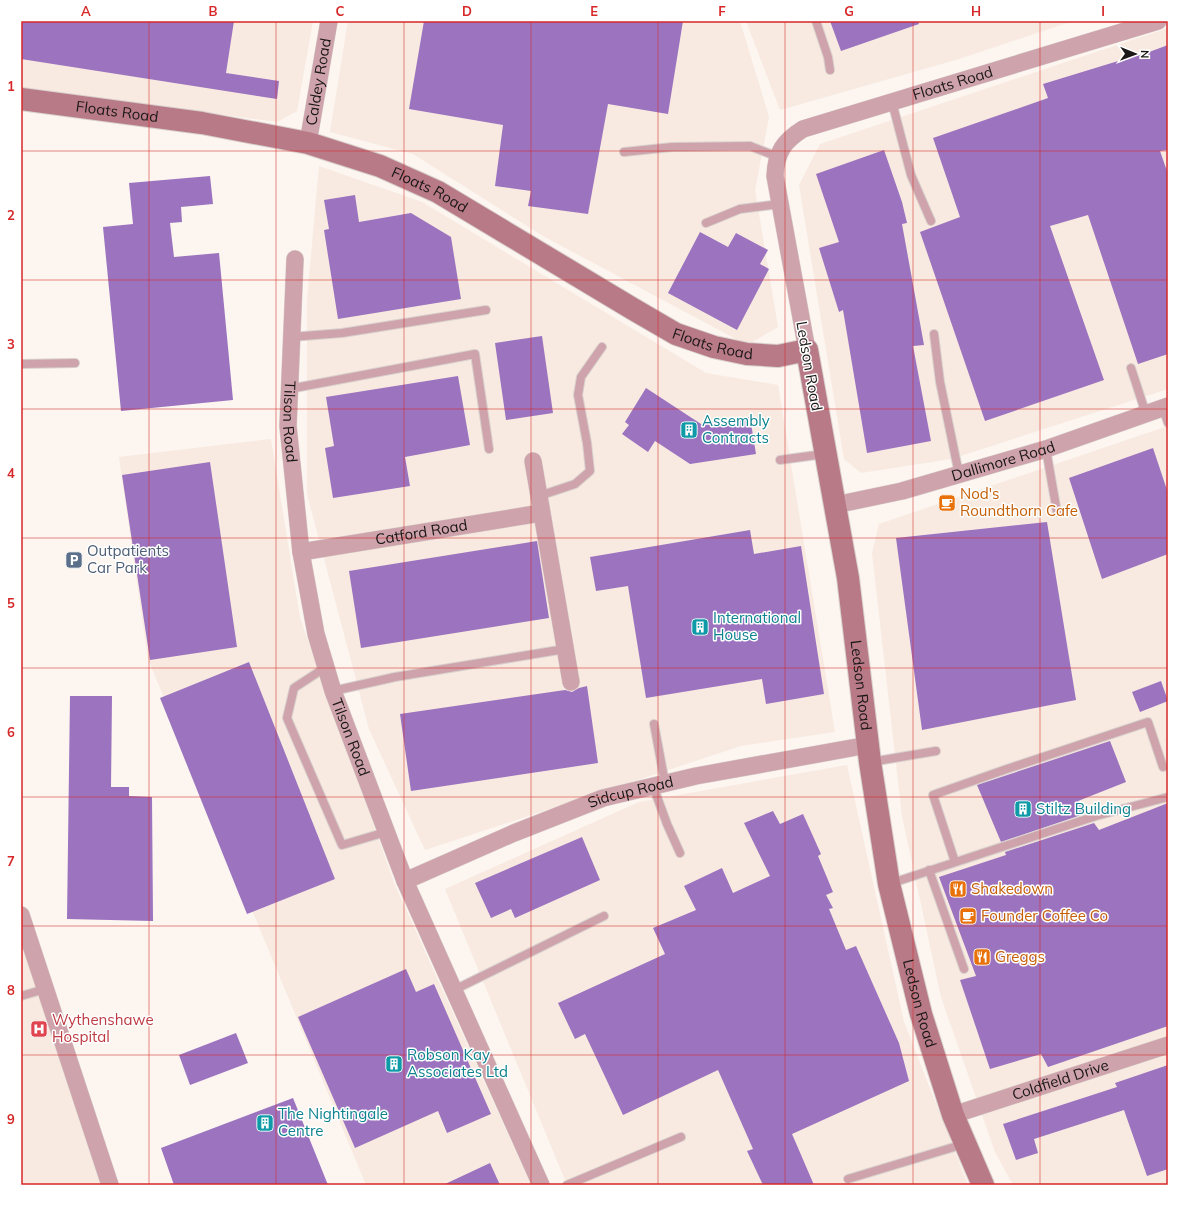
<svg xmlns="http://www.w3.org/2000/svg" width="1189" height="1206" viewBox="0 0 1189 1206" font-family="Mulish,sans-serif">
	<rect width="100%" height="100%" fill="#fcf5f0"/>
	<path fill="#f8eae0" d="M 21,21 L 313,21 L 297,111 L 277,122 L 21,87 Z
		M 348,21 L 740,21 L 769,117 L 755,190 L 778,327 L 747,345 L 543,236 L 413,154 L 330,132 Z
		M 746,21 L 1073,21 L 959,59 L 780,110 Z
		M 1168,28 L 1168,389 L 951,459 L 861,473 L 844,459 L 799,185 L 820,144 Z
		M 319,166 L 422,202 L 706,373 L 778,385 L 835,732 L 741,746 L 425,850 L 369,729 L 307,494 L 307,300 Z
		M 1168,426 L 1168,1185 L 1013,1185 L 995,1152 L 941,997 L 902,816 L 872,553 L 879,524 Z
		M 271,439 L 300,618 L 395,885 L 531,1185 L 366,1185 L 148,659 L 119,457 Z
		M 847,765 L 904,1022 L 968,1185 L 567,1185 L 445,889 L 639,802 Z
		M 21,915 L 110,1185 L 21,1185 Z"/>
	<path fill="#9b73bf" d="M 21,21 L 234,21 L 226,73 L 279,81 L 277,99 L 21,59 Z
		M 424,21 L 683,21 L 668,114 L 608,104 L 588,214 L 528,206 L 531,191 L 495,186 L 503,125 L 409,109 Z
		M 830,21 L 918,21 L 919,24 L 841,51 Z
		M 1168,45 L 1168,150 L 1160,151 L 1168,174 L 1168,354 L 1138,364 L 1088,215 L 1050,226 L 1104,380 L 985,421 L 920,232 L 960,217 L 933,138 L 1048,98 L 1043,84 L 1141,54 L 1141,55 Z
		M 884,150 L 902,202 L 907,223 L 902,224 L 924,345 L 913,346 L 931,441 L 867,453 L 843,310 L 839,312 L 819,248 L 839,242 L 816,174 Z
		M 210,176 L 213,204 L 181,207 L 182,222 L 170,223 L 174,257 L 219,253 L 233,400 L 121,411 L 103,227 L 133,224 L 129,183 Z
		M 355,195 L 359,222 L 411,213 L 451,237 L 461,299 L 338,319 L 324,230 L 329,229 L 324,200 Z
		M 700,232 L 728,247 L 736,233 L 768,250 L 760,264 L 769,269 L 737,330 L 668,293 Z
		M 542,336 L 553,413 L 506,420 L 495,343 Z
		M 458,376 L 470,445 L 405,457 L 410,486 L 333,498 L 325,448 L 334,446 L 326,397 Z
		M 646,388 L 701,424 L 750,417 L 756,454 L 690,464 L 655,441 L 648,452 L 622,434 L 629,425 L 625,422 Z
		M 1153,448 L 1168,493 L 1168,554 L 1102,579 L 1069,478 Z
		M 210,462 L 237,647 L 150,660 L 122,475 Z
		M 1047,522 L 1076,700 L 922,730 L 896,538 Z
		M 750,530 L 754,554 L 801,546 L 824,694 L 766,704 L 762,679 L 646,698 L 628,586 L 596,591 L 590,557 Z
		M 537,541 L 549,618 L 361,648 L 349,571 Z
		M 249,662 L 335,879 L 247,914 L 160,698 Z
		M 1161,681 L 1168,701 L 1140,712 L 1132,692 Z
		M 587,686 L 598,763 L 411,791 L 400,714 L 565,690 L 572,692 L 579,688 Z
		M 70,696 L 112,696 L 111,787 L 129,787 L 129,796 L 152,797 L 153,921 L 67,919 Z
		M 1110,741 L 1126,782 L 1078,801 L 1087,813 L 1001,842 L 977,785 Z
		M 1168,803 L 1168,1026 L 1048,1067 L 1041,1054 L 990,1069 L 960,980 L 976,976 L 939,877 L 1006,855 L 1005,852 L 1094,823 L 1099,830 Z
		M 773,811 L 780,824 L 803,814 L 821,854 L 818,856 L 833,892 L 826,895 L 833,908 L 829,909 L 846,950 L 856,946 L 899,1043 L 909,1081 L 792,1134 L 814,1185 L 763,1185 L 747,1151 L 753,1149 L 718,1070 L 623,1115 L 585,1034 L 575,1039 L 558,1003 L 665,954 L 653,928 L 696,910 L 684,886 L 722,868 L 733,893 L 770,876 L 744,823 Z
		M 582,837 L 600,880 L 515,918 L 511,909 L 491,918 L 475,883 Z
		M 406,969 L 416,992 L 434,984 L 491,1114 L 447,1133 L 438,1111 L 355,1148 L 298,1017 Z
		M 236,1033 L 248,1063 L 190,1085 L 179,1055 Z
		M 1168,1065 L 1168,1169 L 1147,1176 L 1124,1110 L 1034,1139 L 1038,1153 L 1016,1160 L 1003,1124 L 1117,1087 L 1115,1083 Z
		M 293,1098 L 328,1185 L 174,1185 L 161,1148 Z
		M 490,1163 L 500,1185 L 443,1185 Z"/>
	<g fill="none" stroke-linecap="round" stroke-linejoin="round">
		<defs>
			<path id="lane" d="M 816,21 L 828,57 L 830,70
				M 892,102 L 911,175 L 931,221
				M 624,152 L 672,147 L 750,146 L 778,157
				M 706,223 L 740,209 L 780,204
				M 934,334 L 940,382 L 959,474
				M 291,337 L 342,333 L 486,310
				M 21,364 L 75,363
				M 1131,368 L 1146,414
				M 289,389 L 475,354 L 489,449
				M 1163,408 L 1168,423
				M 1046,449 L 1057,512
				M 780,460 L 824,454
				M 539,496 L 575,484 L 590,471 L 587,443 L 578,395 L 581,377 L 602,347
				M 326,667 L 294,688 L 287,718 L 342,845 L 386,832
				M 333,691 L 395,677 L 565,649
				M 654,724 L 665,783
				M 871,762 L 936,751
				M 653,786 L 667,824 L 680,853
				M 955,862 L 933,795 L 1004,770 L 1148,722 L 1163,767
				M 929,870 L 964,969
				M 889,884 L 1096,816 L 1168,797
				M 454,990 L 604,916
				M 21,996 L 45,989
				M 848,1179 L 964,1144
				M 567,1185 L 681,1137"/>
			<g id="street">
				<path id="s1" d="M 308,143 L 329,21"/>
				<path id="s2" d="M 295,259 L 288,426 L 301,552 L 316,634 L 333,691 L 405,881 L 541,1185"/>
				<path id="s3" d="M 807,350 L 775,176 C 776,152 784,141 803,129 L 1158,21"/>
				<path d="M 533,461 L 571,682"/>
				<path id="s4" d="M 835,505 L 902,491 L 1046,449 L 1168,406"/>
				<path id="s5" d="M 301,552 L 541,513"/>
				<path id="s6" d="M 405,881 L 514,833 L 603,798 L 696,776 L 868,745"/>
				<path d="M 21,915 L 110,1185"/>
				<path id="s7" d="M 953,1115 L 1168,1045"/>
			</g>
			<g id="secondary">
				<path id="s8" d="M 21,99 L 202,123 L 308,143 L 380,166 L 438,192 L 633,309 L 676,334 L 714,347 L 747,354 L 778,356 L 807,350 L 848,578 L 870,762 L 889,884 L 921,1014 L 953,1115 L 983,1185"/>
			</g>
		</defs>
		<use href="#lane" stroke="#d8d1cd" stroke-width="10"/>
		<use href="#street" stroke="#d8d1cd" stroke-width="18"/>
		<use href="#secondary" stroke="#d8d1cd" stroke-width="24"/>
		<use href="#lane" stroke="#cfa3ac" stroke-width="8"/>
		<use href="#street" stroke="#cfa3ac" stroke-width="17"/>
		<use href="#secondary" stroke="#b97a88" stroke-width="22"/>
	</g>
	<path fill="none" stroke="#d62828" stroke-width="1" stroke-opacity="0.55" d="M 149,21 L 149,1185M 276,21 L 276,1185M 404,21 L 404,1185M 531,21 L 531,1185M 658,21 L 658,1185M 785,21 L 785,1185M 913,21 L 913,1185M 1040,21 L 1040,1185M 21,151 L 1168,151M 21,280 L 1168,280M 21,409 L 1168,409M 21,538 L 1168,538M 21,668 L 1168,668M 21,797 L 1168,797M 21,926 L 1168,926M 21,1055 L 1168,1055"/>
	<defs>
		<symbol id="building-square" viewBox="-11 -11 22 22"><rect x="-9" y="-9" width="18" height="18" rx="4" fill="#0f9aa8" stroke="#fff"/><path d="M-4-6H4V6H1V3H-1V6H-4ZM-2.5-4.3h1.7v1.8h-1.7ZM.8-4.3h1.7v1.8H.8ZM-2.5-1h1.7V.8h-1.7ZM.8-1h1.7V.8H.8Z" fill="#fff"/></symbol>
		<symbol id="cafe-square" viewBox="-11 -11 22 22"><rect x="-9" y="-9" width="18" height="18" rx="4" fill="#e8710a" stroke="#fff"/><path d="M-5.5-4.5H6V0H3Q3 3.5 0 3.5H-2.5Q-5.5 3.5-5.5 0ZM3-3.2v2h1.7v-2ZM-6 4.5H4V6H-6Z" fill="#fff"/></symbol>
		<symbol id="parking-square" viewBox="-11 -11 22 22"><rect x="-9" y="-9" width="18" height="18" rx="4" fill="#5c6f8a" stroke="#fff"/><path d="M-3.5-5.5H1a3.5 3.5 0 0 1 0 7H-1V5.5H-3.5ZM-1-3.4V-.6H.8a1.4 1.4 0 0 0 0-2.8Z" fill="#fff"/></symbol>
		<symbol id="restaurant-square" viewBox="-11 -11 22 22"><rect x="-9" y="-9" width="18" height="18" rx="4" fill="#e8710a" stroke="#fff"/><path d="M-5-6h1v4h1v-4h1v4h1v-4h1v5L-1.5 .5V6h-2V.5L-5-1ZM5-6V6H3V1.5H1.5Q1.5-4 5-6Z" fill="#fff"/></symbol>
		<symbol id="hospital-square" viewBox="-11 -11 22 22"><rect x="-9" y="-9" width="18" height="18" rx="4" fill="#e0444e" stroke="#fff"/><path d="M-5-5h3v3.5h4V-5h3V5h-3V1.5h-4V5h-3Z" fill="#fff"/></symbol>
	</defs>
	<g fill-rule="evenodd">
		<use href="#building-square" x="679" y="420" width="20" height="20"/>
		<use href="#cafe-square" x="937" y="493" width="20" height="20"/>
		<use href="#parking-square" x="64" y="550" width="20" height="20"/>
		<use href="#building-square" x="690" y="617" width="20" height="20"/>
		<use href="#building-square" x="1013" y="799" width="20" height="20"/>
		<use href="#restaurant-square" x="948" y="879" width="20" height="20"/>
		<use href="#cafe-square" x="958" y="906" width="20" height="20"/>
		<use href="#restaurant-square" x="972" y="947" width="20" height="20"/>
		<use href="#hospital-square" x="29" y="1019" width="20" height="20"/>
		<use href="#building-square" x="384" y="1054" width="20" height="20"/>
		<use href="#building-square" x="255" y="1113" width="20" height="20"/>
	</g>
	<g text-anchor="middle" stroke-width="3" stroke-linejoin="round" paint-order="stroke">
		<g font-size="15" fill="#1a1716" stroke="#fff">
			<text dy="5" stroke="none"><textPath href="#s1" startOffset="62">Caldey Road</textPath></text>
			<text dy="5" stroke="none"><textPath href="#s3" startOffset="391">Floats Road</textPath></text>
			<text dy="5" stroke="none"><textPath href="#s8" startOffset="97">Floats Road</textPath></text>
			<text dy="5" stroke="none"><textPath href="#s8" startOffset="421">Floats Road</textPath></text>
			<text dy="5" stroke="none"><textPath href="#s8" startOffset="745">Floats Road</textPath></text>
			<text transform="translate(809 366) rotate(80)" y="5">Ledson Road</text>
			<text dy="5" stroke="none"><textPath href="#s2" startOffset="163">Tilson Road</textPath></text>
			<text dy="5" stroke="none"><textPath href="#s4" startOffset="174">Dallimore Road</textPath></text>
			<text dy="5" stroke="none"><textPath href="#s5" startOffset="122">Catford Road</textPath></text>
			<text dy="5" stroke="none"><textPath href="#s8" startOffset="1181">Ledson Road</textPath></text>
			<text dy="5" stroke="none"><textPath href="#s2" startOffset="486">Tilson Road</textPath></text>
			<text dy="5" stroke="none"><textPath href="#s6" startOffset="243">Sidcup Road</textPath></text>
			<text dy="5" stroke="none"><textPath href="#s8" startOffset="1505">Ledson Road</textPath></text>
			<text dy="5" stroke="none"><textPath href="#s7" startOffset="113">Coldfield Drive</textPath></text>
		</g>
		<g font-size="15" fill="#0d838f" stroke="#fff" text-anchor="start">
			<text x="702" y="426">Assembly<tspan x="702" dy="17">Contracts</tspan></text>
			<text x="713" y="623">International<tspan x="713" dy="17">House</tspan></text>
			<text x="1036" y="814">Stiltz Building</text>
			<text x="407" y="1060">Robson Kay<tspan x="407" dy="17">Associates Ltd</tspan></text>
			<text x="278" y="1119">The Nightingale<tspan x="278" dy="17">Centre</tspan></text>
		</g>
		<g font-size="15" fill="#c56008" stroke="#fff" text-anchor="start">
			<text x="960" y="499">Nod's<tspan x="960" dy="17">Roundthorn Cafe</tspan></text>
			<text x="971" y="894">Shakedown</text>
			<text x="981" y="921">Founder Coffee Co</text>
			<text x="995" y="962">Greggs</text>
		</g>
		<g font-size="15" fill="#4e5e75" stroke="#fff" text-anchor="start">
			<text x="87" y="556">Outpatients<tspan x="87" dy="17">Car Park</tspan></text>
		</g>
		<g font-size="15" fill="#be3a42" stroke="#fff" text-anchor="start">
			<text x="52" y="1025">Wythenshawe<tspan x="52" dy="17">Hospital</tspan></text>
		</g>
	</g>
	<rect width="1189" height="1206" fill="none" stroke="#ffffff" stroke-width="44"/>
	<g transform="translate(1135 54) rotate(91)" stroke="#ffffff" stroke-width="3" paint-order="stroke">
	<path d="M0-3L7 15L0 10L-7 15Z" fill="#1a1716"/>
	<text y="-6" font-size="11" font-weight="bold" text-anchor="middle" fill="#1a1716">N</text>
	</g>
	<rect x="22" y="22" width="1145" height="1162" fill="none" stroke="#d62828" stroke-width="1.5"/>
	<g font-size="13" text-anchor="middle" font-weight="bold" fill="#d62828">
		<text x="86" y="16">A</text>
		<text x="213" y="16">B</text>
		<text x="340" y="16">C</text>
		<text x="467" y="16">D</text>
		<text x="594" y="16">E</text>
		<text x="722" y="16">F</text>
		<text x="849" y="16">G</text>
		<text x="976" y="16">H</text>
		<text x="1103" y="16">I</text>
		<text x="11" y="91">1</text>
		<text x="11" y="220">2</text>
		<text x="11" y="349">3</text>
		<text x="11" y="478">4</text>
		<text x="11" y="608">5</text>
		<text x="11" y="737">6</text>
		<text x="11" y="866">7</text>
		<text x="11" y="995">8</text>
		<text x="11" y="1124">9</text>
	</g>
</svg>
